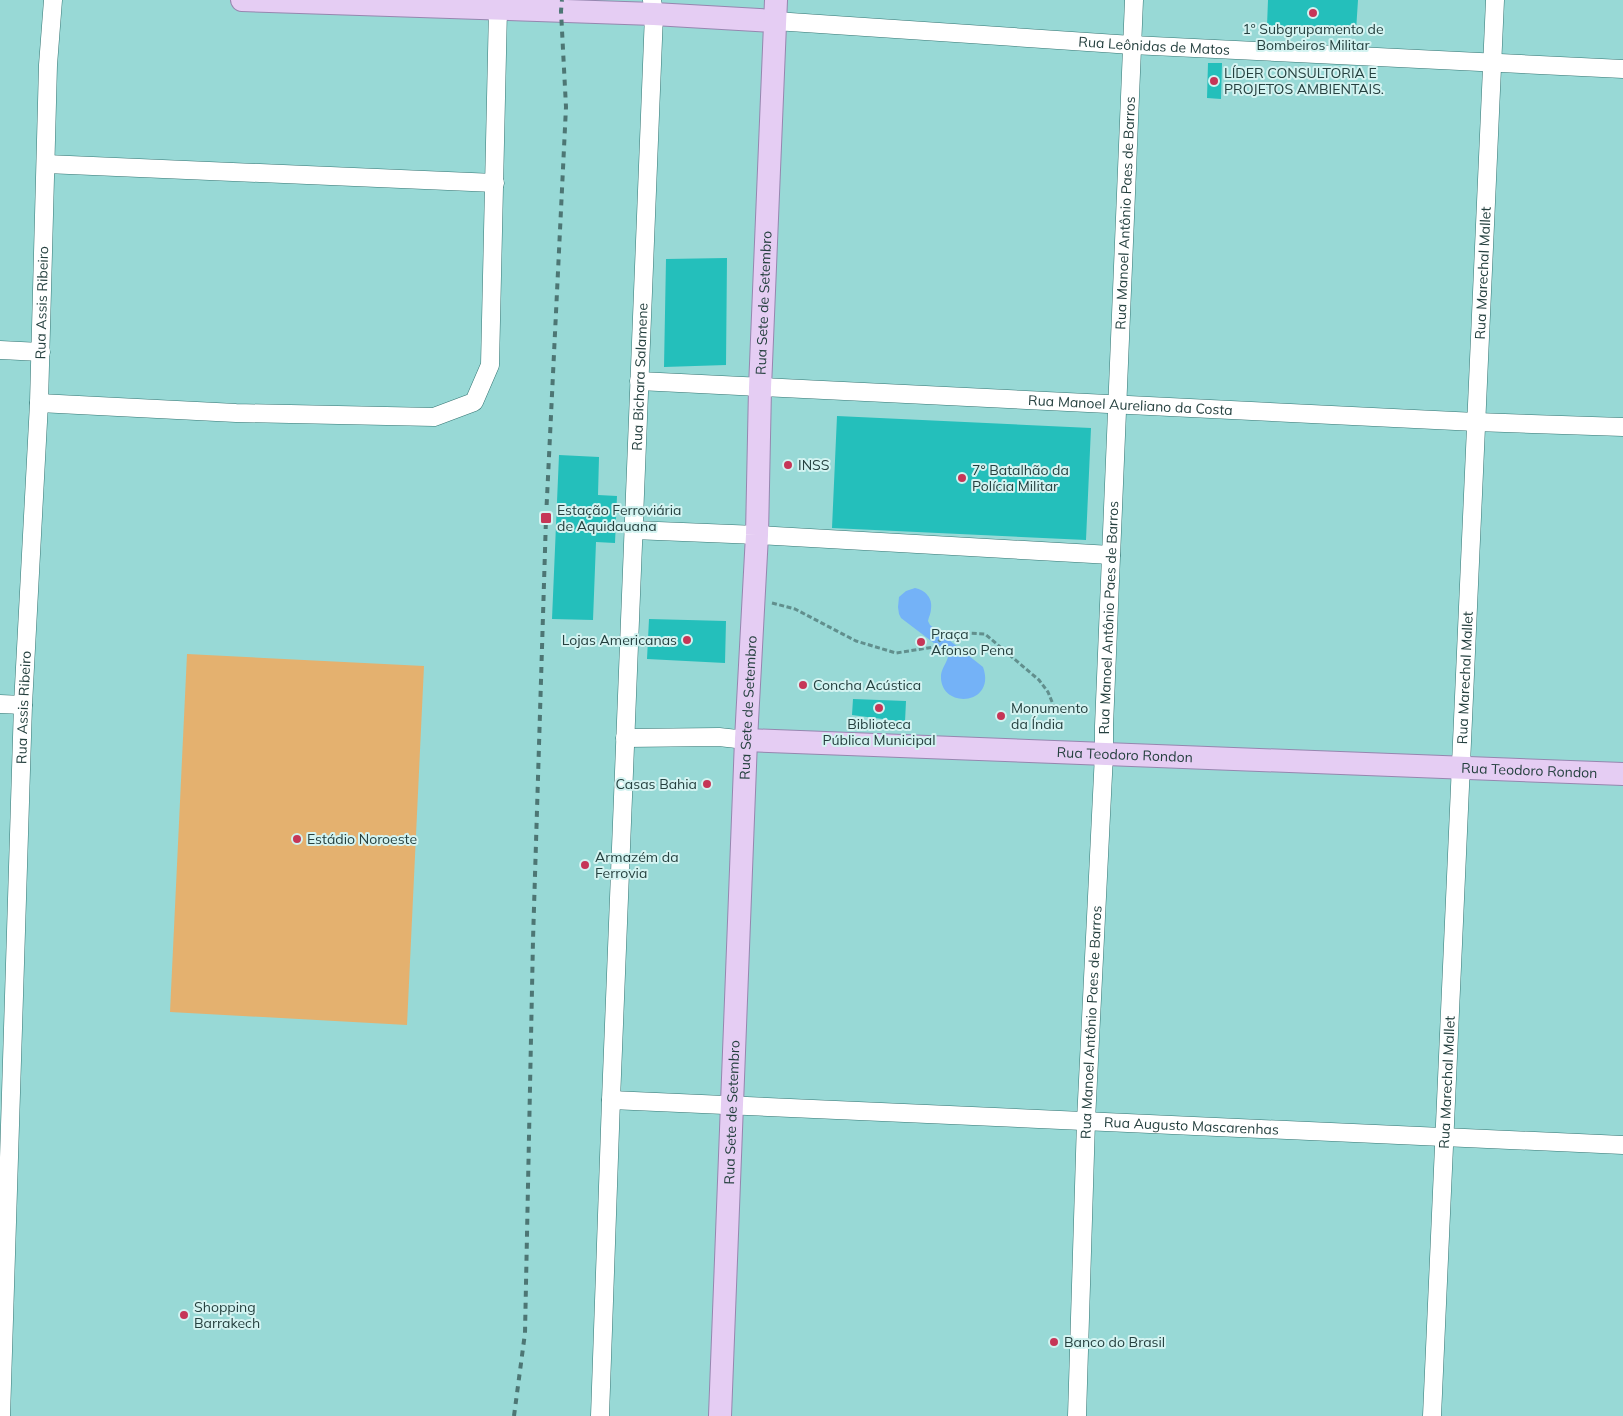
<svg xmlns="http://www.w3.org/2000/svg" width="1623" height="1416" viewBox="0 0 1623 1416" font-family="Mulish,sans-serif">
	<rect width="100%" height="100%" fill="#98d9d6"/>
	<path fill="#e4b16f" d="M 187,654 L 424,666 L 407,1025 L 170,1012 Z"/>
	<path fill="#74b2f7" d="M 915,588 C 925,590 933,598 931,609 C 931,613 929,616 928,621 L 930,625 L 983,667 C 997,706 939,710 941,675 C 942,668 946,664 948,657 L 947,653 L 901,618 L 899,614 L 898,607 L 899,597 L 906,591 Z"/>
	<path fill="#24bfbb" d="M 1268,0 L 1358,0 L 1356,31 L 1267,26 Z
		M 1208,63 L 1222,63 L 1221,99 L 1207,98 Z
		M 727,258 L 726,365 L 664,367 L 666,259 Z
		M 837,416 L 1091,428 L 1086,540 L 832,528 Z
		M 559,455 L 599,457 L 598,495 L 617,496 L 615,543 L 596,542 L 593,620 L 552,619 Z
		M 649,619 L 726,621 L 725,663 L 647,659 Z
		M 853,699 L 906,701 L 905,722 L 852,715 Z"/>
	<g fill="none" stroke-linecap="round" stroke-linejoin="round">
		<defs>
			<g id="minor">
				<path id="s1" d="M 775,21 L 1132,45 L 1623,69"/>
				<path d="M 46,164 L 495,183"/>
				<path d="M 0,350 L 41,352"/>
				<path id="s2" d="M 639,381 L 1476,422 L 1623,427"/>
				<path d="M 39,403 L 236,413 L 434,417 L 474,402 L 490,365 L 498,9"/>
				<path d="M 633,530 L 757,535 L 1111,555"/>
				<path d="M 0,704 L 23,705"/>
				<path d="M 625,738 L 719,737 L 746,740"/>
				<path id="s3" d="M 611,1100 L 1623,1145"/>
				<path id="s4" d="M 1,1416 L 23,705 L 39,403 L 48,65 L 53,0"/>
				<path id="s5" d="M 600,1416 L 611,1100 L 654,14 L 652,0"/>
				<path id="s6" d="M 1077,1416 L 1086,1121 L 1104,754 L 1104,726 L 1134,0"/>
				<path id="s7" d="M 1432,1416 L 1495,0"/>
			</g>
			<g id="major">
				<path d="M 242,0 L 654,14 L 775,21"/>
				<path id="s8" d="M 746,740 L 1623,774"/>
				<path id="s9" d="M 720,1416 L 746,740 L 757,535 L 760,388 L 776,0"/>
			</g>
		</defs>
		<use href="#minor" stroke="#347573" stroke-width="19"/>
		<use href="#major" stroke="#9686af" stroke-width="24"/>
		<path stroke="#618f8d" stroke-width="3" stroke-dasharray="5 2.5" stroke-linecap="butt" d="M 772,603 L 795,609 L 856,641 L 896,653 L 934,647 L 947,632 L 985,634 L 1039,680 L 1048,692 L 1057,714"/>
		<use href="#minor" stroke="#fff" stroke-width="18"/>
		<use href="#major" stroke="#e5cdf3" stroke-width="22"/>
		<path stroke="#4d7674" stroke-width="4" stroke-dasharray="6 6" stroke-linecap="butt" d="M 514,1416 L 525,1333 L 533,940 L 546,518 L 566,107 L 561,11 L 562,0"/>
	</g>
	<g fill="#c63657" stroke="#d3f3f1" stroke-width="2">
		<circle cx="1313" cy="13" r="5"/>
		<circle cx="1214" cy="81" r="5"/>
		<circle cx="788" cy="465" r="5"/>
		<circle cx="962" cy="478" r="5"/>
		<rect x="540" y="512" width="12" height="12" rx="2.5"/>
		<circle cx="687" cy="640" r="5"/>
		<circle cx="921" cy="642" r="5"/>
		<circle cx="803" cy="685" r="5"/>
		<circle cx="879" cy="708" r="5"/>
		<circle cx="1001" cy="716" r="5"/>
		<circle cx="707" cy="784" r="5"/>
		<circle cx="297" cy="839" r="5"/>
		<circle cx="585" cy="865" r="5"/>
		<circle cx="184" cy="1315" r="5"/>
		<circle cx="1054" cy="1342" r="5"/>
	</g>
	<g text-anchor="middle" stroke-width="4" stroke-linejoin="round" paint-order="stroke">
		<g font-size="14" fill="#25403f" stroke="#d3f3f1" text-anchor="start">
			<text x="1313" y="34" text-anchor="middle">1º Subgrupamento de<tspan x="1313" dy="16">Bombeiros Militar</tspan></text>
			<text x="1224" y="78">LÍDER CONSULTORIA E<tspan x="1224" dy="16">PROJETOS AMBIENTAIS.</tspan></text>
			<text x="798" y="470">INSS</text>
			<text x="972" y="475">7° Batalhão da<tspan x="972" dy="16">Polícia Militar</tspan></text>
			<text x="557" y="515">Estação Ferroviária<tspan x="557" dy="16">de Aquidauana</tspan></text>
			<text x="931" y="639">Praça<tspan x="931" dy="16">Afonso Pena</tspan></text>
			<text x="677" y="645" text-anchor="end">Lojas Americanas</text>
			<text x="813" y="690">Concha Acústica</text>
			<text x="1011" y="713">Monumento<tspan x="1011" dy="16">da Índia</tspan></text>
			<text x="879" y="729" text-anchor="middle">Biblioteca<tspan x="879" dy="16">Pública Municipal</tspan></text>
			<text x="697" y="789" text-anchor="end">Casas Bahia</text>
			<text x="307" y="844">Estádio Noroeste</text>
			<text x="595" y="862">Armazém da<tspan x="595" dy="16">Ferrovia</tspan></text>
			<text x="194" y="1312">Shopping<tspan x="194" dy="16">Barrakech</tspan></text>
			<text x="1064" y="1347">Banco do Brasil</text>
		</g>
		<g font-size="14" fill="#25403f" stroke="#d3f3f1">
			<text dy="5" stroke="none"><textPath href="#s1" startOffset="380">Rua Leônidas de Matos</textPath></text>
			<text dy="5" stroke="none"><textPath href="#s6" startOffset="1204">Rua Manoel Antônio Paes de Barros</textPath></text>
			<text dy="5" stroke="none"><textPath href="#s7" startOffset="1144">Rua Marechal Mallet</textPath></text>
			<text dy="5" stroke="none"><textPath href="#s4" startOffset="1114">Rua Assis Ribeiro</textPath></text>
			<text dy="5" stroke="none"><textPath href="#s9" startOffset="1114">Rua Sete de Setembro</textPath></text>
			<text dy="5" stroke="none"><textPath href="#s5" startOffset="1040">Rua Bichara Salamene</textPath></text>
			<text dy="5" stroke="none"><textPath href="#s2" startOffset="492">Rua Manoel Aureliano da Costa</textPath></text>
			<text dy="5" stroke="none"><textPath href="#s6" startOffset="799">Rua Manoel Antônio Paes de Barros</textPath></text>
			<text dy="5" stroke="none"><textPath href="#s7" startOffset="739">Rua Marechal Mallet</textPath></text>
			<text dy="5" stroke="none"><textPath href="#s4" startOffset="709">Rua Assis Ribeiro</textPath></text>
			<text dy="5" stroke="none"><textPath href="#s9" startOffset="709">Rua Sete de Setembro</textPath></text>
			<text dy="5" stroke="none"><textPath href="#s8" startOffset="379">Rua Teodoro Rondon</textPath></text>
			<text dy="5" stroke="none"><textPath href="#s8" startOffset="784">Rua Teodoro Rondon</textPath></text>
			<text dy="5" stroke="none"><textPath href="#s6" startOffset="394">Rua Manoel Antônio Paes de Barros</textPath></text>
			<text dy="5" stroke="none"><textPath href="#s7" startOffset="334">Rua Marechal Mallet</textPath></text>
			<text dy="5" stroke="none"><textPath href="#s9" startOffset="304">Rua Sete de Setembro</textPath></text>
			<text dy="5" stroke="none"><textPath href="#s3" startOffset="581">Rua Augusto Mascarenhas</textPath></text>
		</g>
	</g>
</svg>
